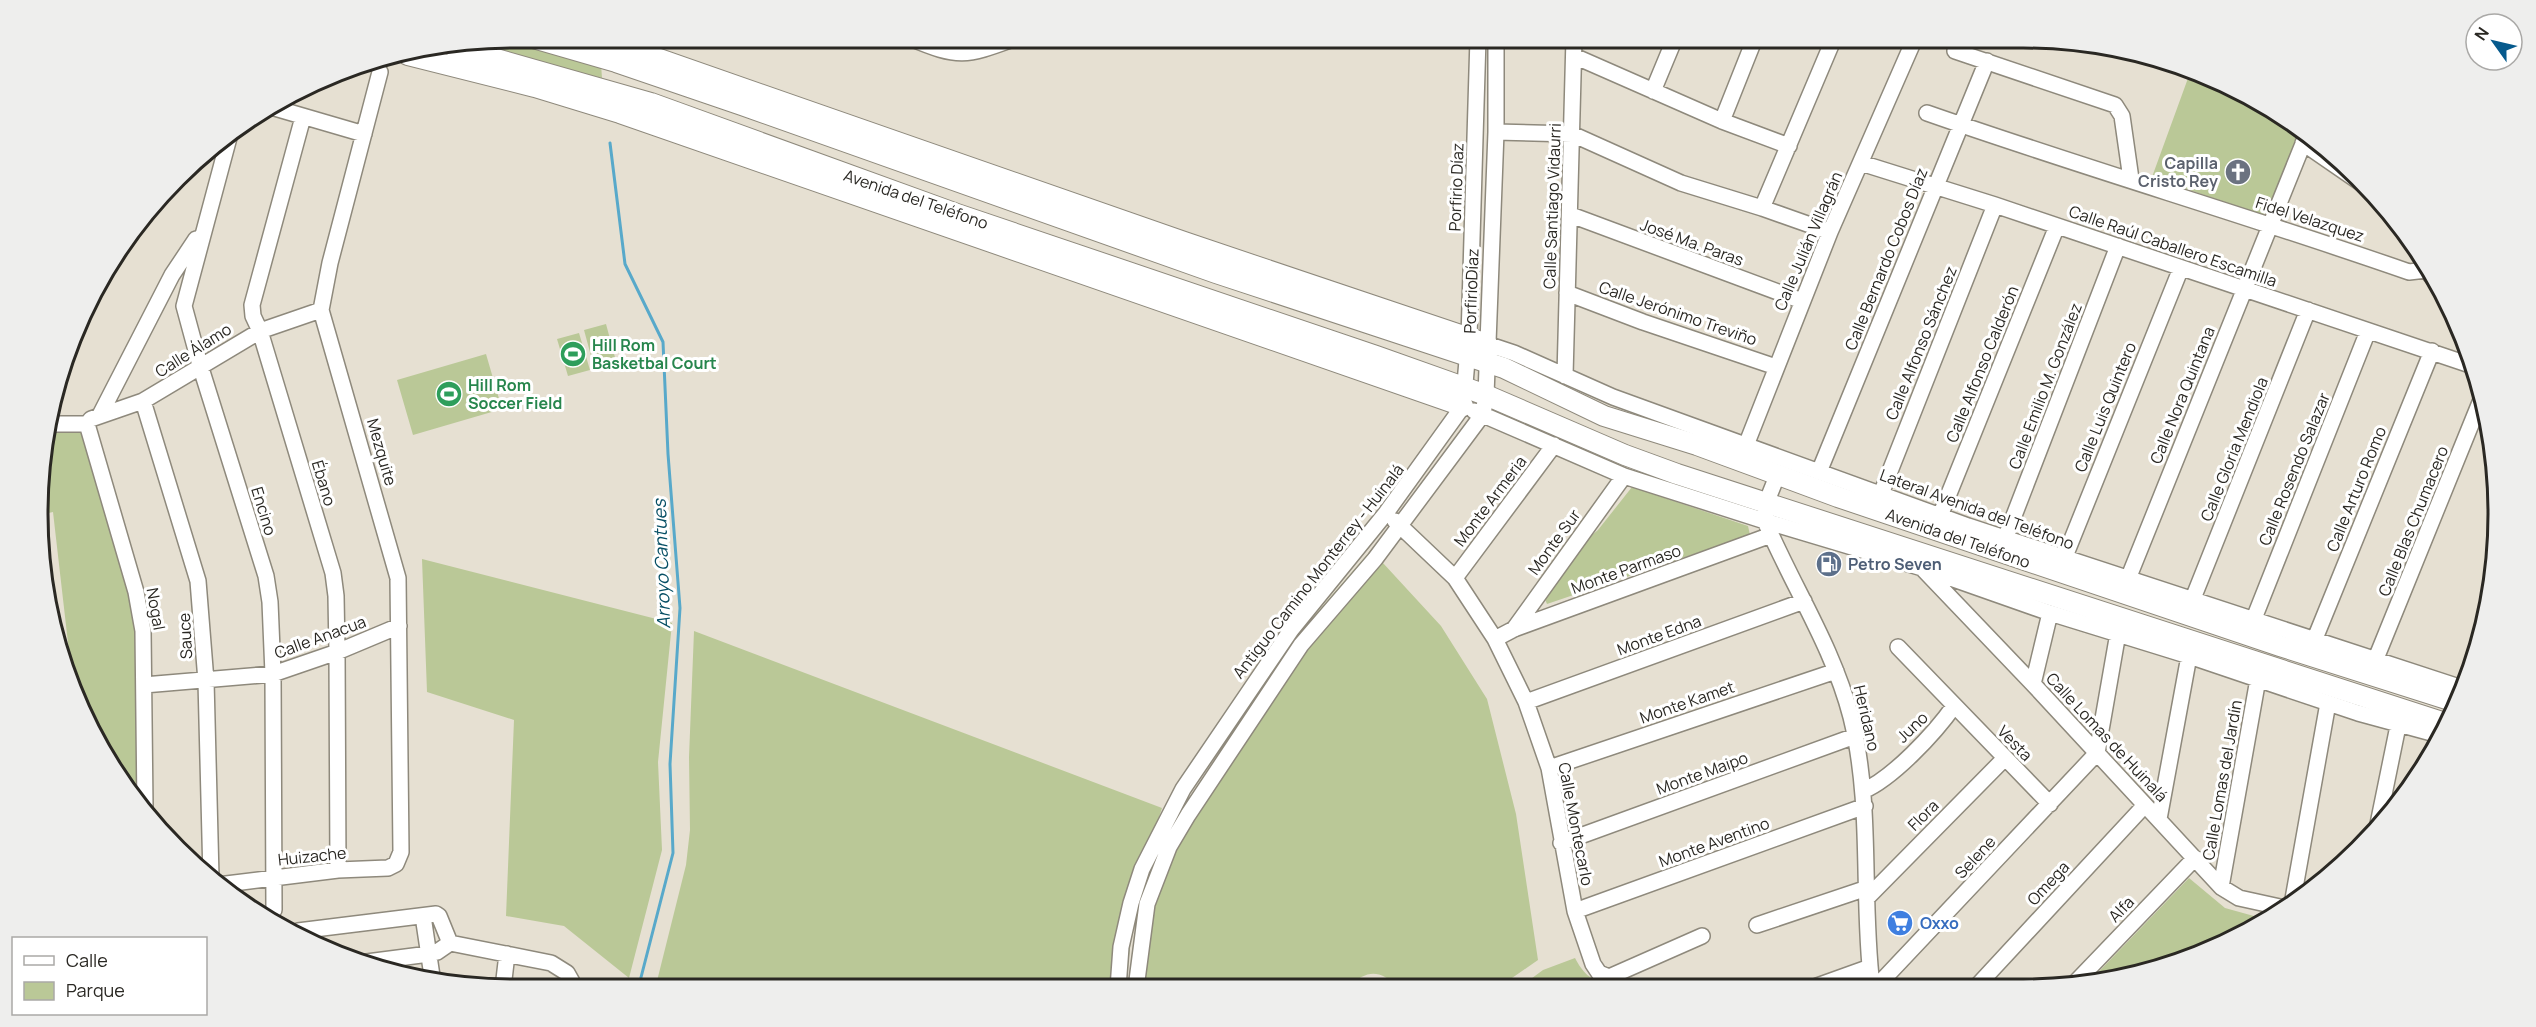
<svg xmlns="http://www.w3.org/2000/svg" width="2536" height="1027" viewBox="0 0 2536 1027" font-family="Manrope,sans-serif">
	<rect width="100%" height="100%" fill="#e6e0d2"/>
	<path fill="#bac897" d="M 509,38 L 601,64 L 602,78 L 469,45 Z
		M 2191,70 L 2260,101 L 2302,131 L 2269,210 L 2262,215 L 2152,177 Z
		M 606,324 L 616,361 L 594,367 L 584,330 Z
		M 579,333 L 590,370 L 568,376 L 557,339 Z
		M 486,354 L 502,409 L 413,435 L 397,380 Z
		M 82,429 L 136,609 L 143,805 L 118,778 L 74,695 L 53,512 L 44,514 L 42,451 L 47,430 Z
		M 1632,487 L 1748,526 L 1750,535 L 1547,604 L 1542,592 L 1573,551 L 1598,530 Z
		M 1371,550 L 1441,626 L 1487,699 L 1516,814 L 1538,960 L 1499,987 L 1398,987 C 1379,969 1367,970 1348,987 L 1141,988 L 1159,877 L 1183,810 L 1294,639 Z
		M 422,559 L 672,623 L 658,762 L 662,850 L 629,978 L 564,926 L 506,916 L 514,720 L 427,692 Z
		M 694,631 L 1162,808 L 1136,887 L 1126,988 L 655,989 L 686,865 L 690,830 L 689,757 Z
		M 2189,878 L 2225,908 L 2261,918 L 2205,953 L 2086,985 Z
		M 1575,958 C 1583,973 1590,980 1607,984 L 1607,987 L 1520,987 L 1543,970 Z"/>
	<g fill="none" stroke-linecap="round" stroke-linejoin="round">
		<path stroke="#58a9ca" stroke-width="3" d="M 610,143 L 625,264 L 663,342 L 668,454 L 680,608 L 670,764 L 673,853 L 638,989"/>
		<defs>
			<path id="minor" d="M 910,38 C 960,59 966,56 1016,38
				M 1955,51 L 2115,105 L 2122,116 L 2131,179
				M 1574,56 L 1722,121 L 1789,146
				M 1653,91 L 1675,38
				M 268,106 L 364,134
				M 1927,113 C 2087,169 2249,216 2409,272 L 2426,270
				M 303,117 L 252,305 L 253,316 L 260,331 L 333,573 L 336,596 L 337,652 L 338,870
				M 1722,121 L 1755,38
				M 1496,132 L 1572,134 L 1681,183 L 1762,208 L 1830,232
				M 230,134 L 184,306 L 200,365 L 266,576 L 270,602 L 273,674 L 274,910
				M 2303,143 L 2364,185
				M 1861,163 L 1995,205 L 2473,366
				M 1762,208 L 1834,38
				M 1571,215 L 1802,301
				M 2426,270 L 2438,284
				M 1567,293 L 1643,322 L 1776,367
				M 83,315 L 103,273
				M 1487,344 L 1514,353 L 1613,397 L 1968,526 L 2462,688
				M 1565,376 L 1574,38
				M 143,401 L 198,581 L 206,681 L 211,877
				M 1474,411 L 1624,476 L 1765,521 L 1922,568 L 2050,613 L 2189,656 L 2358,713 L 2439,735
				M 100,415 L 172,275 L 196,239
				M 48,424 L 87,424
				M 87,424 L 136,592 L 143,631 L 145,808
				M 87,424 L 91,419 L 143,401 L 260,331 L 321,310
				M 1743,453 L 1830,232 L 1915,38
				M 1819,472 L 1987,61
				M 1777,476 L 1767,501 L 1765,521 C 1793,587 1833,647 1851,717 C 1873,806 1861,897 1872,986
				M 1881,494 L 1995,205
				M 1940,516 L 2057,226
				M 1395,521 L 1455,578 L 1495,639 L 1526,702 L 1549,768 L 1575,911 L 1593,964 L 1599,973 L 1609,977 L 1702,936
				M 2005,539 L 2118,246
				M 2064,559 L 2181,268
				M 1924,570 L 2033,684 L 2221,887 L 2239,898 L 2280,907
				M 1455,578 L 1554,445
				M 2128,579 L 2307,134
				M 2192,601 L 2308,310
				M 2253,621 L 2368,331
				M 1514,629 L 1624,476
				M 1495,639 L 1514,629 L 1771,535
				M 2314,641 L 2432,351
				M 1898,647 L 2050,804
				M 2375,661 L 2483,395
				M 2033,684 L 2050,613
				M 144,685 L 273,674 L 337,652 L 399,626
				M 1526,702 L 1804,601
				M 1549,768 L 1836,671
				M 1863,791 C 1893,778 1935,733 1954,706
				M 2159,819 L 2189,656
				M 2378,824 L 2398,726
				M 1561,843 L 1855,736
				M 218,885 L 338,870 L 388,868 L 396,864 L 401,852 L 398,578 L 321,310 L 330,263 L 380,72
				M 2221,887 L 2258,679
				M 1867,898 L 2005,758
				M 2293,899 L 2328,703
				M 1575,911 L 1865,806
				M 423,916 L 432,976
				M 1757,925 L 1867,888
				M 298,931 L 436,914 L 439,916 L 450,943
				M 359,963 L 429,954 L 437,952 L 450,943 L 551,963 L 567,973 L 576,989
				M 2073,985 L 2195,858
				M 1817,986 L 1870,967
				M 1877,986 L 2097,753 L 2118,633
				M 1977,986 L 2145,805
				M 503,988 L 507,954
				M 1118,988 L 1121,947 L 1131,903 L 1142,869 L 1183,789 L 1291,630 L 1386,513 L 1463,406 L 1469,338 L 1478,38
				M 1136,988 L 1147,904 L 1169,847 L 1188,815 L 1301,645 L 1375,559 L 1483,414 L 1486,395 L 1496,132 L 1496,38"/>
			<path id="major" d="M 533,38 L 616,62 L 742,105 L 1216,273 L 1504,368 L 1604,416 L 1697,445 L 1838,497 L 2280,646 L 2456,702
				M 599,38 L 1184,242 L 1487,344
				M 454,47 L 651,103 L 957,214 L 1376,356 L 1486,395 L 1625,455 L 1677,474 L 2445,723
				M 408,55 L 535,87 L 620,113 L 1463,406"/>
		</defs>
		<use href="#minor" stroke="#8e897c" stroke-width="18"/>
		<use href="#major" stroke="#8e897c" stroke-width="22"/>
		<use href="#minor" stroke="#fff" stroke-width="15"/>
		<use href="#major" stroke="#fff" stroke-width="20"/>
	</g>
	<defs>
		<symbol id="church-disc" viewBox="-11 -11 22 22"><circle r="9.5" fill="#6b7280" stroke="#fff"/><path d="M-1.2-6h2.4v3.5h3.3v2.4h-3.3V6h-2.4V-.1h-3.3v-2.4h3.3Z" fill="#fff"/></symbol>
		<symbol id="stadium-disc" viewBox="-11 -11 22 22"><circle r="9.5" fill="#2e9e5b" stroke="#fff"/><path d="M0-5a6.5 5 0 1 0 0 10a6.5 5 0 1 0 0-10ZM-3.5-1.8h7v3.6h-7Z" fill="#fff"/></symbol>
		<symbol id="fuel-disc" viewBox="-11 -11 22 22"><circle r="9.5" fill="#5c6f8a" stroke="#fff"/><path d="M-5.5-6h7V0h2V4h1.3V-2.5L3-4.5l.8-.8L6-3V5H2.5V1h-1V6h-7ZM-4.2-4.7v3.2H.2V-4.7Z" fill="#fff"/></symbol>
		<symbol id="supermarket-disc" viewBox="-11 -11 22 22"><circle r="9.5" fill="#3f7fe0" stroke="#fff"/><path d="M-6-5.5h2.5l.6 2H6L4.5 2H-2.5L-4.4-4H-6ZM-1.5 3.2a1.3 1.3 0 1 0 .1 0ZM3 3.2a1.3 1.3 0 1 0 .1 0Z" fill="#fff"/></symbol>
	</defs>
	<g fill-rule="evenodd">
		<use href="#church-disc" x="2223" y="157" width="30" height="30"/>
		<use href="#stadium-disc" x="558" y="339" width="30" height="30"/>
		<use href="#stadium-disc" x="434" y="379" width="30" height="30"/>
		<use href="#fuel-disc" x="1814" y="549" width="30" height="30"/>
		<use href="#supermarket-disc" x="1885" y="908" width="30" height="30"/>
	</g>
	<g text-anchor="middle" stroke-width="6" stroke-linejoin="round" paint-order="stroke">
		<g font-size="16" font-weight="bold" fill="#5b616d" stroke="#fff" text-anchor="end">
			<text x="2218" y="169">Capilla<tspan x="2218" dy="18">Cristo Rey</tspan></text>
		</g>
		<g font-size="16" fill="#2a2823" stroke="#fff">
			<text transform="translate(1456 187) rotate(-88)" y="6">Porfirio Díaz</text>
			<text transform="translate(916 199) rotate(19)" y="6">Avenida del Teléfono</text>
			<text transform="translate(1552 206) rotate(-88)" y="6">Calle Santiago Vidaurri</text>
			<text transform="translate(2310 219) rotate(18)" y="6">Fidel Velazquez</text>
			<text transform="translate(1808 241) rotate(-67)" y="6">Calle Julián Villagrán</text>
			<text transform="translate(1692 242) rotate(20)" y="6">José Ma. Paras</text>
			<text transform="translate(2173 246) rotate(19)" y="6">Calle Raúl Caballero Escamilla</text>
			<text transform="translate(1886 259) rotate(-68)" y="6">Calle Bernardo Cobos Díaz</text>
			<text transform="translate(1471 291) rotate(-88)" y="6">PorfirioDíaz</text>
			<text transform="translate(1678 313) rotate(19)" y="6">Calle Jerónimo Treviño</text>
			<text transform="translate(1921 343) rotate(-68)" y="6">Calle Alfonso Sánchez</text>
			<text transform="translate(193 350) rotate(-32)" y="6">Calle Álamo</text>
			<text transform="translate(1982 364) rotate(-68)" y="6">Calle Alfonso Calderón</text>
			<text transform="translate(2045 386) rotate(-69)" y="6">Calle Emilio M. González</text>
			<text transform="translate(2182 395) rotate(-68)" y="6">Calle Nora Quintana</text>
			<text transform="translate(2105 407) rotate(-68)" y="6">Calle Luis Quintero</text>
			<text transform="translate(2234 449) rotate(-68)" y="6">Calle Gloria Mendiola</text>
			<text transform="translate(382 452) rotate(74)" y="6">Mezquite</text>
			<text transform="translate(2294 469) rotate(-68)" y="6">Calle Rosendo Salazar</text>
			<text transform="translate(324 483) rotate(73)" y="6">Ébano</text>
			<text transform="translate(2356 489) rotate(-68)" y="6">Calle Arturo Romo</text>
			<text transform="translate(1490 501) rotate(-53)" y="6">Monte Armeria</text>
			<text transform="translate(1977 509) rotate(20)" y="6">Lateral Avenida del Teléfono</text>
			<text transform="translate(264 511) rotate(73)" y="6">Encino</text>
			<text transform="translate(2413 521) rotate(-68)" y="6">Calle Blas Chumacero</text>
			<text transform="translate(1958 538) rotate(19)" y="6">Avenida del Teléfono</text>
			<text transform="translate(1554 542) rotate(-54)" y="6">Monte Sur</text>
			<text transform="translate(1626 569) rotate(-20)" y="6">Monte Parmaso</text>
			<text transform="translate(1318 571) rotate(-52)" y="6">Antiguo Camino Monterrey - Huinalá</text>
			<text transform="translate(156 609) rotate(80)" y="6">Nogal</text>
			<text transform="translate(1659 635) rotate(-20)" y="6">Monte Edna</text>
			<text transform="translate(185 636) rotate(-93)" y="6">Sauce</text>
			<text transform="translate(320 637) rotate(-20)" y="6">Calle Anacua</text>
			<text transform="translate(1687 702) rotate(-19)" y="6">Monte Kamet</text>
			<text transform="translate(1867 718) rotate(77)" y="6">Heridano</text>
			<text transform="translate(1912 727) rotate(-44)" y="6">Juno</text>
			<text transform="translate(2107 737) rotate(47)" y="6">Calle Lomas de Huinalá</text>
			<text transform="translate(2015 743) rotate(46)" y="6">Vesta</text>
			<text transform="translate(1702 773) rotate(-20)" y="6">Monte Maipo</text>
			<text transform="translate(2222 780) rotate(-80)" y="6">Calle Lomas del Jardín</text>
			<text transform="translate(1923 815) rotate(-45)" y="6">Flora</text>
			<text transform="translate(1576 824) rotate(79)" y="6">Calle Montecarlo</text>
			<text transform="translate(1714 842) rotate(-20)" y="6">Monte Aventino</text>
			<text transform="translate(312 856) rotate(-6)" y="6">Huizache</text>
			<text transform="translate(1975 857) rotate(-47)" y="6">Selene</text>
			<text transform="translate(2048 883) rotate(-47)" y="6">Omega</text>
			<text transform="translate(2121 909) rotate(-46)" y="6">Alfa</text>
		</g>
		<g font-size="16" font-weight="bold" fill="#27864d" stroke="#fff" text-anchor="start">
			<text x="592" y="351">Hill Rom<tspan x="592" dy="18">Basketbal Court</tspan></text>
			<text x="468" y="391">Hill Rom<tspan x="468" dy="18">Soccer Field</tspan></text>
		</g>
		<g font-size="16" font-weight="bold" fill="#4e5e75" stroke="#fff" text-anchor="start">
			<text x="1848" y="570">Petro Seven</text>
		</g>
		<g font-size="16" font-weight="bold" fill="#366cbe" stroke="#fff" text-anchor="start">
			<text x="1920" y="929">Oxxo</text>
		</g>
		<g font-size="18" font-style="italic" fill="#054e64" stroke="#fff">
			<text transform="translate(662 564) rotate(-92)" y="6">Arroyo Cantues</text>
		</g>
	</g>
	<path d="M0 0H2536V1027H0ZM513 48H2023A465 465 0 0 1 2488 513V514A465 465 0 0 1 2023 979H513A465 465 0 0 1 48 514V513A465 465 0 0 1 513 48Z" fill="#eeeeed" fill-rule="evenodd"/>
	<path fill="none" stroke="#2a2823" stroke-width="3" d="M513 48H2023A465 465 0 0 1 2488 513V514A465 465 0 0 1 2023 979H513A465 465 0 0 1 48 514V513A465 465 0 0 1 513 48Z"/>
	<rect x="12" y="937" width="195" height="78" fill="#ffffff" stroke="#aaa9a7" stroke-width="1.5"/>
	<rect x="24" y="956" width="30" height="9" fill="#ffffff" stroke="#aaa9a7" stroke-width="1.5"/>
	<text x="66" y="967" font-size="18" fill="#2a2823">Calle</text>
	<rect x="24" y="982" width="30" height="18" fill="#bac897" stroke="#aaa9a7" stroke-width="1.5"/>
	<text x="66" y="997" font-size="18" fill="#2a2823">Parque</text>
	<g transform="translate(2494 42) rotate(304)"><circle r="28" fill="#ffffff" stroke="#aaa9a7" stroke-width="1.5"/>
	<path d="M0-4.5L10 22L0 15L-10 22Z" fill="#065a8d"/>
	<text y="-9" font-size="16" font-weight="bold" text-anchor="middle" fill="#2a2823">N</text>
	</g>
</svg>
